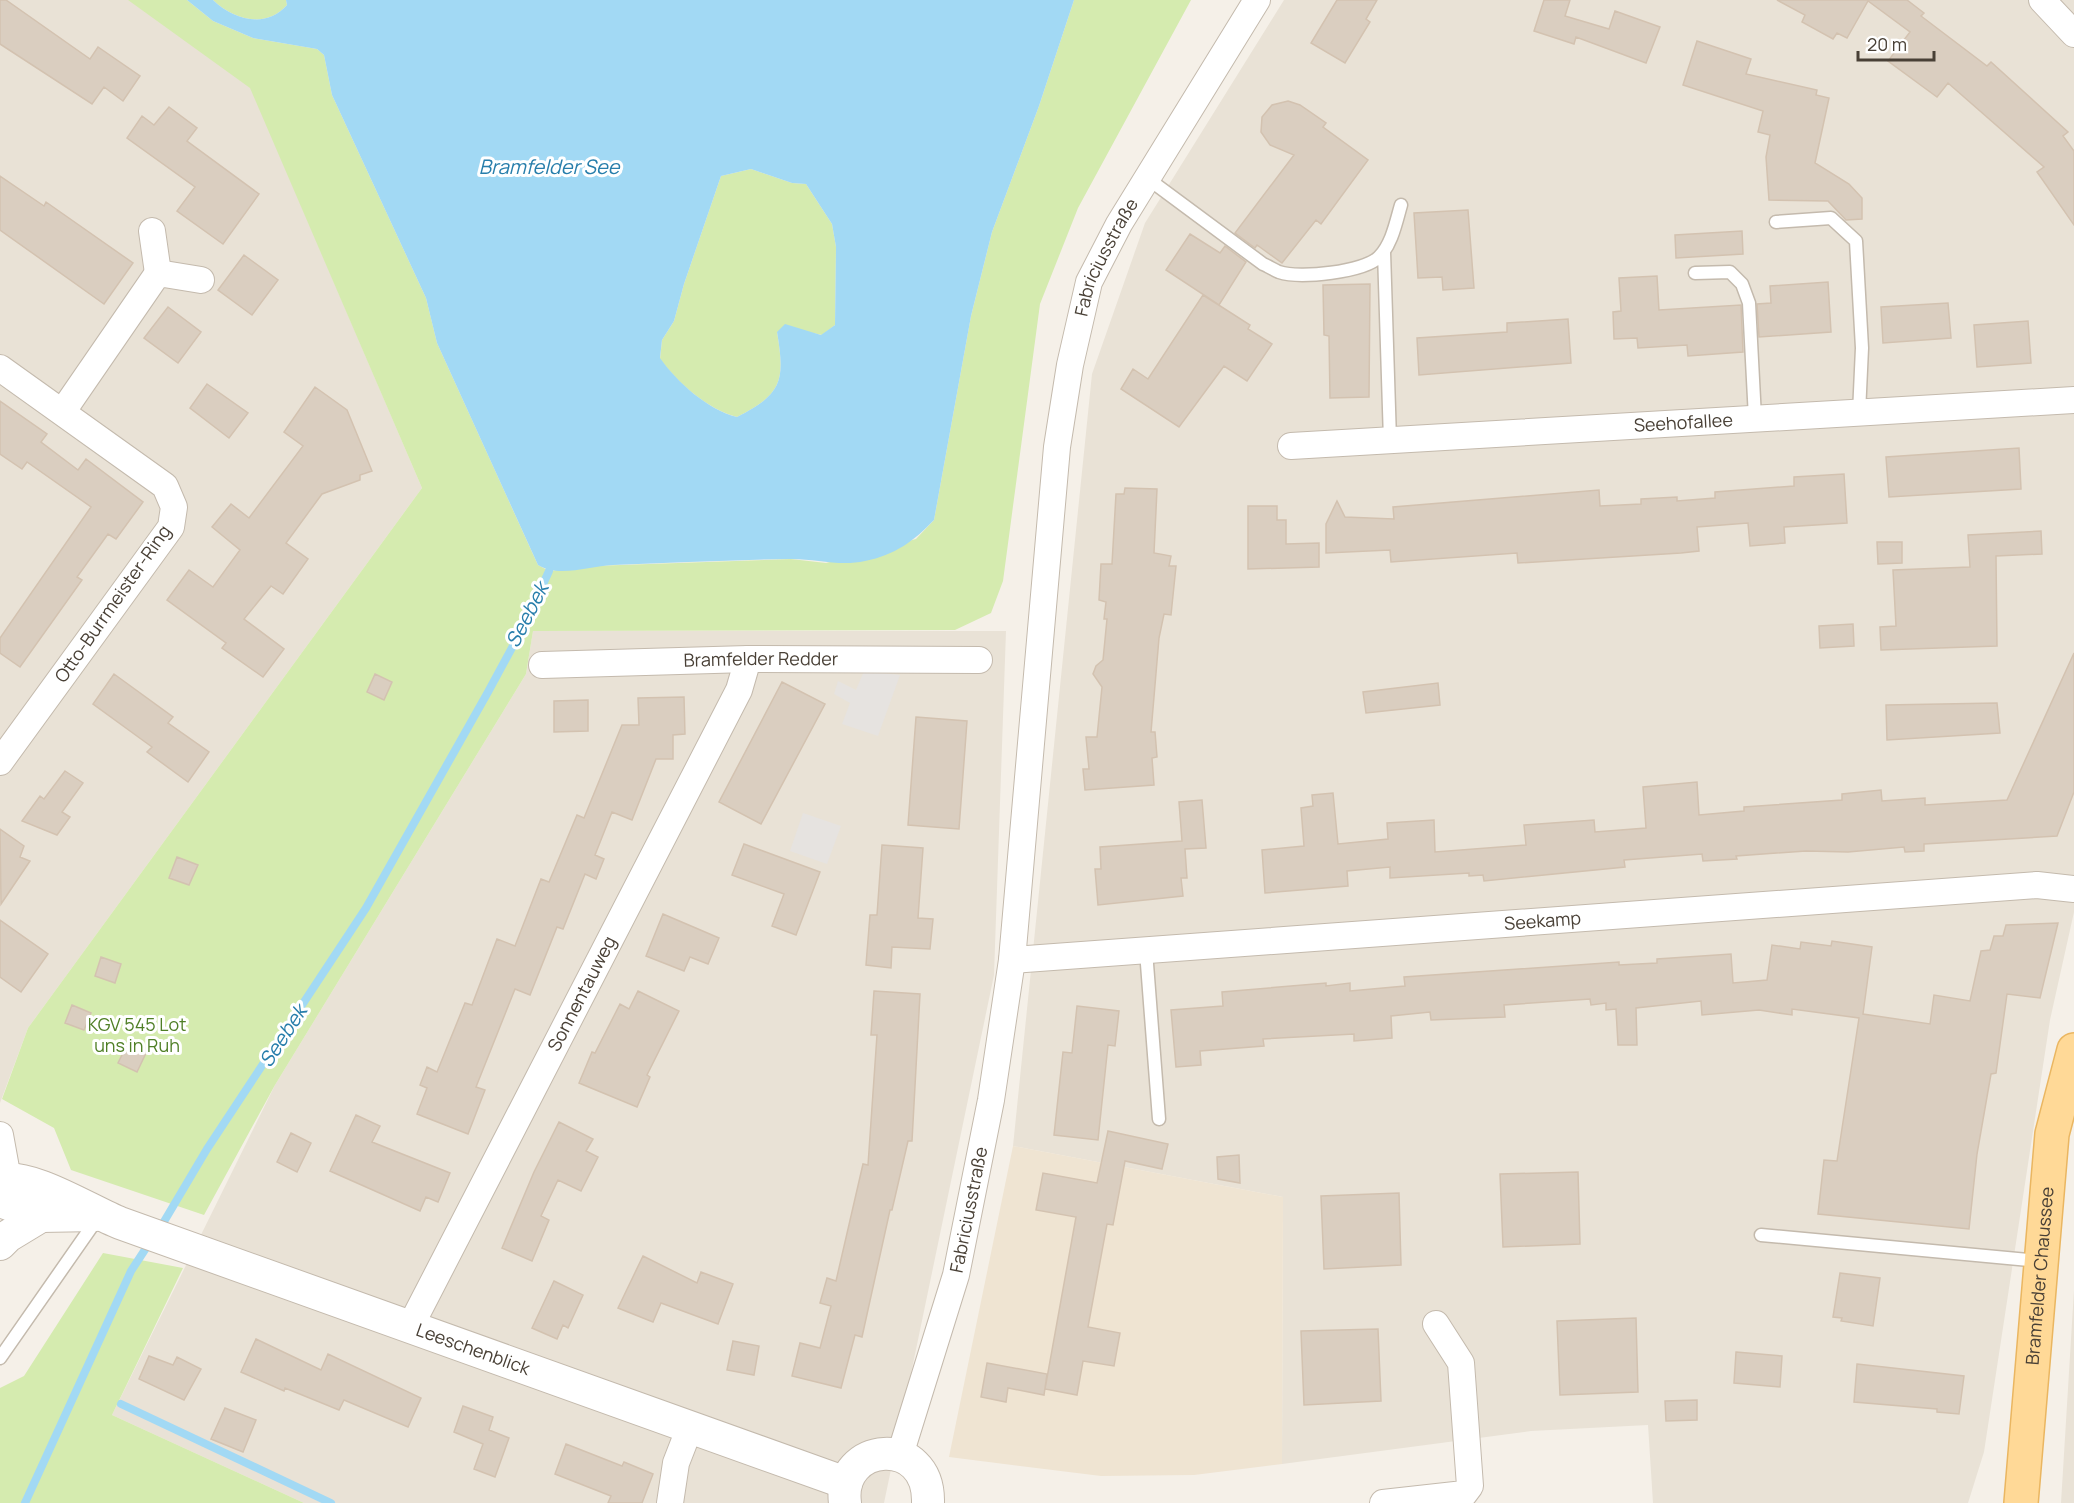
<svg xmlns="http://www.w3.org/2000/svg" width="2074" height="1503" viewBox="0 0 2074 1503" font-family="Manrope,sans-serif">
	<rect width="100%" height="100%" fill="#f5f0e8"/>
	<path fill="#e9e2d6" d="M 0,0 L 130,0 L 250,86 L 422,488 L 28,1028 L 0,1103 Z
		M 1284,0 L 2074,0 L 2074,912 L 2050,1020 L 1984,1452 L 1968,1503 L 1653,1503 L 1648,1425 L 1531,1431 L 1282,1464 L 1283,1197 L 1013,1146 L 1092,374 L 1145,223 Z
		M 533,631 L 1006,631 L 994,975 L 884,1503 L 304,1503 L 112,1415 L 275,1085 L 526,674 Z
		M 2074,1290 L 2074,1503 L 2061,1503 Z"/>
	<path fill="#efe4d2" d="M 1013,1146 L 1283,1197 L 1282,1464 L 1194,1475 L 1101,1476 L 949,1457 Z"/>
	<path fill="#d5ebaf" d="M 128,0 L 187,0 L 213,21 L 253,38 L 317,49 L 324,55 L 332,95 L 426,298 L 437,343 L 532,552 L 538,565 L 549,571 L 592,566 L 791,559 L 826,563 L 916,539 L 934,520 L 971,316 L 992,232 L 1039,106 L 1074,0 L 1191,0 L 1078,208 L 1040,304 L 1003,581 L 991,613 L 955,630 L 533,631 L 526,674 L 275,1085 L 204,1215 L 71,1170 L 54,1128 L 2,1099 L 28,1028 L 422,488 L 250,88 Z
		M 213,0 L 286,0 L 287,5 C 266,29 234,20 213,0 Z
		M 751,169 L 792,183 L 806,184 L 832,224 L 836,247 L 835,325 L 822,335 L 799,330 L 777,332 C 785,380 783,394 737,417 C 707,409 678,383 660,359 L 662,340 L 674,321 L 684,284 L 721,176 Z
		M 103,1253 L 183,1268 L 112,1415 L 304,1503 L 0,1503 L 0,1388 L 24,1376 Z"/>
	<path fill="#e6e3e0" d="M 864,671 L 900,675 L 878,736 L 842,724 L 850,703 L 834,694 L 838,681 L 856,690 Z
		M 803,813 L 841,826 L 827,864 L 790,851 Z"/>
	<path fill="#a2d9f4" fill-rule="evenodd" d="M 187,0 L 213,0 C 234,20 266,29 287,5 L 286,0 L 1074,0 L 1039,106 L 992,232 L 971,316 L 934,520 C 914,541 895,555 865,561 C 839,567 814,558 788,559 C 730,560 671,563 613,565 C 589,566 559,578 538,565 L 437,343 L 426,298 L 332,95 L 324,55 L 317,49 L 253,38 L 213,21 ZM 751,169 L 792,183 L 806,184 L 832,224 L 836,247 L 835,325 L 821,335 L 785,324 L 777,332 C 785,380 783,394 737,417 C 708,410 677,382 660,358 L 662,340 L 674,321 L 684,284 L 721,176 Z"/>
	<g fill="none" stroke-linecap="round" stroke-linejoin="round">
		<path stroke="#a2d9f4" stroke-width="8" d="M 159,1230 L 207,1149 L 366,908 L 488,692 L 526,622 L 549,571
			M 121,1404 L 331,1503
			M 25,1503 L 131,1271 L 150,1242"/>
	</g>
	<path fill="#dacec0" stroke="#d3c2b0" stroke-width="1.5" d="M 0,0 L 6,0 L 90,59 L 98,47 L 140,76 L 123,101 L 104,87 L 92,104 L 0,44 Z
		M 1337,0 L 1377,0 L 1366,19 L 1370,22 L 1345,63 L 1311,43 Z
		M 1544,0 L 1570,0 L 1565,16 L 1609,29 L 1615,11 L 1660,27 L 1646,63 L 1576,37 L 1574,44 L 1534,31 Z
		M 1777,0 L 1907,0 L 1924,13 L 1921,16 L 1987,66 L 1991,62 L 2068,132 L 2063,136 L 2074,151 L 2074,225 L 2037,172 L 2044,167 L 1948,83 L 1937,97 L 1888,61 L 1910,32 L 1868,1 L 1847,38 L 1837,33 L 1833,39 L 1802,22 L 1805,15 Z
		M 1697,41 L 1751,59 L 1746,74 L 1817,90 L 1816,95 L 1829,98 L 1815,163 L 1849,184 L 1862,198 L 1862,219 L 1846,220 L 1828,201 L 1769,200 L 1766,157 L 1770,135 L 1758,132 L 1763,111 L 1683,85 Z
		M 1288,101 L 1300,105 L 1326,123 L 1323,127 L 1368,160 L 1321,224 L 1316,220 L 1282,263 L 1257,245 L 1255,248 L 1235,233 L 1294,155 L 1270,145 L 1261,132 L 1262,117 L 1272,105 Z
		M 169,107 L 197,128 L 187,141 L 259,194 L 223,244 L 177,211 L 195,187 L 127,138 L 142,116 L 154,125 Z
		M 0,176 L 44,206 L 46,202 L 133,263 L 104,304 L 0,230 Z
		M 1468,210 L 1474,288 L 1443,290 L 1442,277 L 1418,278 L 1414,213 Z
		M 1742,231 L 1743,254 L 1676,258 L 1675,235 Z
		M 1190,234 L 1220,253 L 1225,246 L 1246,262 L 1219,305 L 1166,270 Z
		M 244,255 L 278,280 L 252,315 L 218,290 Z
		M 1657,276 L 1659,310 L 1741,305 L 1743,352 L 1688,356 L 1687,345 L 1638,348 L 1637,338 L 1614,339 L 1613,312 L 1621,311 L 1619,278 Z
		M 1828,282 L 1831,332 L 1759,337 L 1757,304 L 1771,303 L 1770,286 Z
		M 1370,284 L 1369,397 L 1330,398 L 1329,336 L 1324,335 L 1323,285 Z
		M 1203,295 L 1250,325 L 1248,329 L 1272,344 L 1247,381 L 1224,366 L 1179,427 L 1121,389 L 1133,369 L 1148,379 Z
		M 1948,303 L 1951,338 L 1883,343 L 1881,307 Z
		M 168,307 L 201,332 L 178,363 L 144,338 Z
		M 1568,319 L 1571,363 L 1419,375 L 1417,338 L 1507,332 L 1507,323 Z
		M 2028,321 L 2031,363 L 1977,367 L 1974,325 Z
		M 207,384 L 248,413 L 229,438 L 190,408 Z
		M 315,387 L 347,410 L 372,471 L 360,475 L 360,480 L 322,494 L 286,543 L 308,559 L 283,594 L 271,586 L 244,619 L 284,649 L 263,677 L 222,648 L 226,643 L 167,600 L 189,570 L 213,587 L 240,550 L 212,527 L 231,504 L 249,518 L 303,446 L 284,432 Z
		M 0,401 L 47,434 L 41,442 L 78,470 L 86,459 L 143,502 L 116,539 L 108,534 L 77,577 L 82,580 L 20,667 L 0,653 L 0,638 L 91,507 L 27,462 L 22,469 L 0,454 Z
		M 2019,448 L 2021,489 L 1889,497 L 1886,457 Z
		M 1844,474 L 1847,523 L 1784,527 L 1785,543 L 1750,546 L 1748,523 L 1697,527 L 1699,551 L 1681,553 L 1518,563 L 1517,553 L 1391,562 L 1390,550 L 1326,553 L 1326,524 L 1337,501 L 1345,517 L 1394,519 L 1393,507 L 1599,490 L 1600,506 L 1641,504 L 1641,499 L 1677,497 L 1677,501 L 1715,498 L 1715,492 L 1794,486 L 1794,477 Z
		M 1125,488 L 1157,489 L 1154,553 L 1171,556 L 1169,566 L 1176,566 L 1171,615 L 1164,614 L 1159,638 L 1151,732 L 1155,732 L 1157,757 L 1152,758 L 1154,785 L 1085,790 L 1083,769 L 1089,769 L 1086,737 L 1097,737 L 1102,687 L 1093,674 L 1096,666 L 1103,660 L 1107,619 L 1104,619 L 1106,602 L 1099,600 L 1101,564 L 1112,564 L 1116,494 L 1124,494 Z
		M 1248,506 L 1277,506 L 1277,520 L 1286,520 L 1286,544 L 1319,543 L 1319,567 L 1248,569 Z
		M 2041,531 L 2042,554 L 1996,556 L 1997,646 L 1881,650 L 1880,627 L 1896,626 L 1893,570 L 1970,567 L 1968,535 Z
		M 1877,542 L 1902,542 L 1902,563 L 1878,564 Z
		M 1853,624 L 1854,646 L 1820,648 L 1819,626 Z
		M 2074,653 L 2074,792 L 2057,836 L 1924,844 L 1924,851 L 1905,852 L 1904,847 L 1848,852 L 1806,851 L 1736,856 L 1737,859 L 1703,861 L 1702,854 L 1624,860 L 1625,867 L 1484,881 L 1483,875 L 1469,876 L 1469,873 L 1390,878 L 1390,867 L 1347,871 L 1348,886 L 1265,893 L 1262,850 L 1304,846 L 1301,808 L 1313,806 L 1312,795 L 1333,793 L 1338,844 L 1388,839 L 1387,823 L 1434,820 L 1435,852 L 1526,845 L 1524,825 L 1594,820 L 1595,832 L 1646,828 L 1643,787 L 1697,782 L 1699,815 L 1744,811 L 1744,807 L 1842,800 L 1842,794 L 1881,790 L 1882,801 L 1925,798 L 1925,805 L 2007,800 Z
		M 114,674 L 173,717 L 168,723 L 209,752 L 188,782 L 147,752 L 152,747 L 93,704 Z
		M 375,674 L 392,682 L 384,700 L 367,692 Z
		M 782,682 L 825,704 L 761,824 L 719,802 Z
		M 1438,683 L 1440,705 L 1366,713 L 1363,692 Z
		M 684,697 L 685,734 L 673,735 L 673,759 L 656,759 L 632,820 L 612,812 L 595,855 L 604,859 L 596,879 L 585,874 L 563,929 L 557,927 L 530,995 L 515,989 L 476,1087 L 485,1090 L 468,1134 L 417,1114 L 427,1088 L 420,1085 L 427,1067 L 437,1072 L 465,1003 L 472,1005 L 497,939 L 515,946 L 541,879 L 549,882 L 577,815 L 584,818 L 622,725 L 639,725 L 638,698 Z
		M 588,700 L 588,731 L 554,732 L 554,701 Z
		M 1997,703 L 2000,733 L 1887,740 L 1886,705 Z
		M 916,717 L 967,721 L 959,829 L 908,825 Z
		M 65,771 L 83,783 L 62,812 L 70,817 L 57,835 L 22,821 L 40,796 L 44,799 Z
		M 1202,800 L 1206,848 L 1185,849 L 1187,878 L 1181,878 L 1183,896 L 1098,905 L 1095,869 L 1101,869 L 1100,847 L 1182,841 L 1179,802 Z
		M 0,829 L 24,846 L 20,857 L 30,861 L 1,904 Z
		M 744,844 L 820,872 L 796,935 L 772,926 L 784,894 L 732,875 Z
		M 882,845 L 923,848 L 918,918 L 933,919 L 930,949 L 892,947 L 891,968 L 866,965 L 870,915 L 877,915 Z
		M 177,857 L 198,865 L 189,885 L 169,878 Z
		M 663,914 L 719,938 L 708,964 L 690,957 L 684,971 L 646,956 Z
		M 0,920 L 48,954 L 21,992 L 0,977 Z
		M 2058,923 L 2040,998 L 2007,994 L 1996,1073 L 1991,1074 L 1977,1154 L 1969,1229 L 1818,1214 L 1824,1160 L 1837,1161 L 1859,1018 L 1792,1009 L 1792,1015 L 1759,1010 L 1702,1015 L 1701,1001 L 1636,1008 L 1637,1045 L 1618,1045 L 1616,1009 L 1606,1010 L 1606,1003 L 1591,1005 L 1590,999 L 1504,1005 L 1505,1017 L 1431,1020 L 1430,1012 L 1391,1016 L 1392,1038 L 1354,1041 L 1354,1034 L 1263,1039 L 1264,1046 L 1200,1051 L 1201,1065 L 1176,1067 L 1171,1010 L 1223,1006 L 1222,992 L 1326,983 L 1326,986 L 1350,983 L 1350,991 L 1405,986 L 1404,977 L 1619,962 L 1619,965 L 1657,963 L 1657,959 L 1731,954 L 1733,983 L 1767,980 L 1772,945 L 1800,949 L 1801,942 L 1831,946 L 1832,941 L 1872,947 L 1863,1014 L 1930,1024 L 1934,995 L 1970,1001 L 1981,951 L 1990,950 L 1994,936 L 2003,936 L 2006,925 Z
		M 101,957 L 121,964 L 115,983 L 95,976 Z
		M 638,991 L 679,1011 L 647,1075 L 650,1077 L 637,1107 L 579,1083 L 592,1052 L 595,1053 L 620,1004 L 629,1009 Z
		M 874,991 L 920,994 L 912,1141 L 908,1141 L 892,1210 L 890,1210 L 862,1337 L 855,1335 L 841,1388 L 792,1376 L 800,1343 L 820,1348 L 831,1306 L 820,1303 L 827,1278 L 836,1281 L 863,1164 L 868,1165 L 877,1035 L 871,1035 Z
		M 72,1005 L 91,1013 L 84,1030 L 65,1023 Z
		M 1077,1006 L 1119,1011 L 1115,1046 L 1108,1045 L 1098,1140 L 1054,1135 L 1063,1052 L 1072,1053 Z
		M 129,1041 L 148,1049 L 137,1072 L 118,1063 Z
		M 356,1115 L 380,1126 L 372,1142 L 450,1173 L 438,1202 L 426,1197 L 420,1211 L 330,1171 Z
		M 559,1122 L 593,1139 L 586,1151 L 598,1157 L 581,1191 L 558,1180 L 541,1216 L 549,1220 L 532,1261 L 502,1248 L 534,1172 Z
		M 1108,1131 L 1168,1144 L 1162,1169 L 1125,1161 L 1113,1225 L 1107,1224 L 1088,1327 L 1120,1333 L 1114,1366 L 1083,1361 L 1077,1395 L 1045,1389 L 1076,1217 L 1036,1210 L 1043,1173 L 1097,1183 Z
		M 291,1133 L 311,1143 L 297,1172 L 277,1162 Z
		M 1239,1155 L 1240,1183 L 1218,1179 L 1217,1157 Z
		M 1578,1172 L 1580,1244 L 1503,1247 L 1500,1174 Z
		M 1399,1193 L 1401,1265 L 1324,1269 L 1321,1196 Z
		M 643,1256 L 697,1283 L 701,1272 L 733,1284 L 718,1324 L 661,1303 L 653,1322 L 618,1308 Z
		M 1840,1273 L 1880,1278 L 1873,1326 L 1841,1321 L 1842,1318 L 1833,1317 Z
		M 554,1281 L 583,1295 L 568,1328 L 563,1325 L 557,1339 L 532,1328 Z
		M 1636,1318 L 1638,1392 L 1560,1395 L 1557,1321 Z
		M 1378,1329 L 1381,1401 L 1304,1405 L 1301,1331 Z
		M 256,1339 L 321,1370 L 328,1354 L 421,1398 L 408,1427 L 344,1400 L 339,1410 L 285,1388 L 284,1391 L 241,1372 Z
		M 733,1341 L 759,1346 L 754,1375 L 727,1370 Z
		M 1736,1352 L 1782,1356 L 1780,1387 L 1734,1383 Z
		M 149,1356 L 173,1365 L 177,1357 L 201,1369 L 184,1400 L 139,1379 Z
		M 987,1363 L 1047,1374 L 1044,1395 L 1008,1388 L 1006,1402 L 981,1397 Z
		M 1857,1364 L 1964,1376 L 1959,1414 L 1937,1412 L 1937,1409 L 1854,1402 Z
		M 1697,1400 L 1697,1420 L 1666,1421 L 1665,1401 Z
		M 463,1406 L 493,1417 L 489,1430 L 509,1438 L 495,1477 L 474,1469 L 483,1444 L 454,1432 Z
		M 225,1408 L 256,1420 L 243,1452 L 211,1439 Z
		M 566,1444 L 622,1466 L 624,1462 L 653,1474 L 642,1503 L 608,1503 L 611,1496 L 555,1474 Z"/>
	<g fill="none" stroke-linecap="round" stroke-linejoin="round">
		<defs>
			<path id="service" d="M 1147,178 L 1263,264 C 1268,266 1274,270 1279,272 C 1300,279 1364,272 1379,257 C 1392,244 1396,222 1401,205
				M 1776,222 L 1831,218 L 1856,241 L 1862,348 L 1859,413
				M 1384,252 L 1390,440
				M 1695,273 L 1730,272 L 1742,284 L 1749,303 L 1755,418
				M 1146,951 L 1159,1119
				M 1761,1235 L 2040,1261
				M 0,1358 L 97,1219"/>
			<g id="minor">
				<path d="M 2042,0 L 2074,34"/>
				<path d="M 152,231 L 158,273"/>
				<path d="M 0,368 L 165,486 L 174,507 L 171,527 L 0,762"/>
				<path d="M 63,411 L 158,273 L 201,280"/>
				<path id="s1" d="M 1291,446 L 2074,400"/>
				<path id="s2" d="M 542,665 L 748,659 L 979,660"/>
				<path id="s3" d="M 1012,960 L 2037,885 L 2074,889"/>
				<path d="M 0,1135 L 8,1179"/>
				<path id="s4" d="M 410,1327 L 739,690 L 748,659"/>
				<path id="s5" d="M 900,1455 L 956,1275 L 991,1100 L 1012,960 L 1057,447 L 1070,365 L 1089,282 L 1119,224 L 1257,0"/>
				<path d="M 670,1503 L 676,1463 L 690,1427"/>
				<path d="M 1383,1503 L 1464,1494 L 1470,1486 L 1461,1363 L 1436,1324"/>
			</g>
			<g id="tertiary">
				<path id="s6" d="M 0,1180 C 31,1173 90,1211 120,1223 L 846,1483"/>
				<path d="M 0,1201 L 41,1216 L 96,1215"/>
				<path d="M 0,1244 L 8,1236 L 41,1216"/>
				<path d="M 845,1503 C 837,1442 930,1433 928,1503"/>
			</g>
			<g id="primary">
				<path id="s7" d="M 2021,1503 L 2052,1134 L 2074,1050"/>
			</g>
		</defs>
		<use href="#service" stroke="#c4baad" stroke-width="15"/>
		<use href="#minor" stroke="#c4baad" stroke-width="28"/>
		<use href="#tertiary" stroke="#c4baad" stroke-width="34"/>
		<use href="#primary" stroke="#eab661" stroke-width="36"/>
		<use href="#service" stroke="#fff" stroke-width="12"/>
		<use href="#minor" stroke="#fff" stroke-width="26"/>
		<use href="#tertiary" stroke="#fff" stroke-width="32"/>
		<use href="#primary" stroke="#ffd997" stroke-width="33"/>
	</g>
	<g text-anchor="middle" stroke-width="6" stroke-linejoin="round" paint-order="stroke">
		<g font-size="18" fill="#494036" stroke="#fff">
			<text dy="6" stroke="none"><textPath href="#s5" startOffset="1221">Fabriciusstraße</textPath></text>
			<text dy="6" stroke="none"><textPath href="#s1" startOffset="393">Seehofallee</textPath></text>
			<text transform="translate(113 604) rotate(-55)" y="6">Otto-Burrmeister-Ring</text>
			<text dy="6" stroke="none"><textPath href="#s2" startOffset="219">Bramfelder Redder</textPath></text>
			<text dy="6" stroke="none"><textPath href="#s3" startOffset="532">Seekamp</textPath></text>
			<text dy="6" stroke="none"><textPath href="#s4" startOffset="375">Sonnentauweg</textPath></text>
			<text dy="6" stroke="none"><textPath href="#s5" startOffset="255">Fabriciusstraße</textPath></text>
			<text dy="6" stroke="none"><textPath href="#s7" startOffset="228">Bramfelder Chaussee</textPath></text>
			<text dy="6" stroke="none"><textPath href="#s6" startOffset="504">Leeschenblick</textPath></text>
		</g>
		<g font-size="18" fill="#4f7f26" stroke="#fff">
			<text x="137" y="1031">KGV 545 Lot<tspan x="137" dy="21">uns in Ruh</tspan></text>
		</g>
		<g font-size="20" font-style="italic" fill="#277eab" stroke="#fff">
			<text x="549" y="174">Bramfelder See</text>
			<text transform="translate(527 615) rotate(-63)" y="7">Seebek</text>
			<text transform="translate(283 1036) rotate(-57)" y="7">Seebek</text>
		</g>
	</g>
	<path d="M1858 51v9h76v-9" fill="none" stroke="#494036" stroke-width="3"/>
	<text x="1867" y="51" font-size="18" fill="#494036" stroke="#ffffff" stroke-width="4.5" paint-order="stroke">20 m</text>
</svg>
